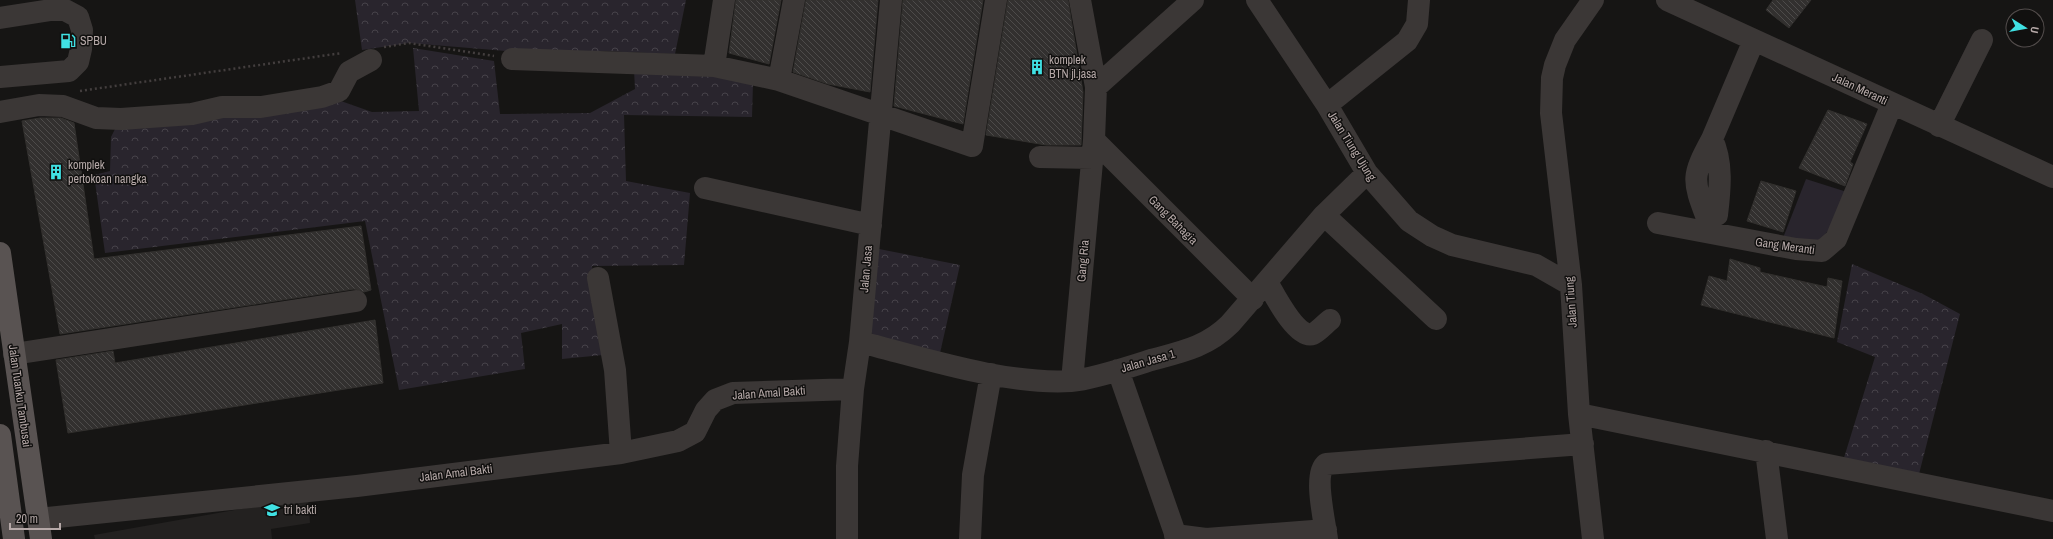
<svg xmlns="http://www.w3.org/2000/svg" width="2053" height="539" viewBox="0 0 2053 539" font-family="'Archivo Narrow',sans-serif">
	<defs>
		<pattern id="forest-crowns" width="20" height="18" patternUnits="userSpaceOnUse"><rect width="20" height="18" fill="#29252d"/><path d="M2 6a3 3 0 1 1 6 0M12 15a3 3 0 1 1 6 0" fill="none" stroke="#464249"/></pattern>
		<pattern id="building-back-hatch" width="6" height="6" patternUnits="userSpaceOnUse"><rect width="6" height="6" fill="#32302f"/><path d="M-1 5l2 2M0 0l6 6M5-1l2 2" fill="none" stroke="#4d4b4a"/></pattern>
	</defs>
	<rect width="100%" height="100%" fill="#161514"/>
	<path fill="#232120" d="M 308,497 L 310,523 L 271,529 L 272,539 L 95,539 L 94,535 Z"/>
	<path fill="#29252d" d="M 1806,179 L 1847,192 L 1839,216 L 1818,244 L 1781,243 Z"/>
	<path fill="url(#forest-crowns)" d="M 355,0 L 686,0 L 675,54 L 600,51 L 506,51 L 409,43 L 362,50 Z
		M 413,48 L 494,61 L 500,114 L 590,113 L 635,89 L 634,70 L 706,72 L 753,83 L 752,117 L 624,115 L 626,181 L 690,193 L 684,265 L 592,266 L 603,355 L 562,359 L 562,324 L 521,333 L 525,369 L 399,390 L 365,221 L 105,253 L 94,175 L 110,171 L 111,137 L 117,125 L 338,100 L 372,112 L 419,111 Z
		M 874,248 L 960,265 L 940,353 L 874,336 L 868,328 Z
		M 1852,264 L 1923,294 L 1960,314 L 1919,474 L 1843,461 L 1875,357 L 1837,342 Z"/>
	<path fill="url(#building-back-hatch)" stroke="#32302e" d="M 736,0 L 781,0 L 769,64 L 729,53 Z
		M 806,0 L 878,0 L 870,92 L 828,84 L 793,72 Z
		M 903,0 L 983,0 L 963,124 L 894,106 Z
		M 1008,0 L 1068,0 L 1083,92 L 1081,145 L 1046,145 L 986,135 Z
		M 1773,0 L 1811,0 L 1789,28 L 1766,10 Z
		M 1828,110 L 1867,124 L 1850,162 L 1853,164 L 1845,186 L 1799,168 Z
		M 40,118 L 61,118 L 74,123 L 94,259 L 361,226 L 371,290 L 364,292 L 354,289 L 60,334 L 22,121 Z
		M 1761,181 L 1796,191 L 1783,232 L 1747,221 Z
		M 1730,259 L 1760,268 L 1760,272 L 1827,287 L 1828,278 L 1842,281 L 1834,338 L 1701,305 L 1709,276 L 1727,281 Z
		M 375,320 L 383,383 L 68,433 L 56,360 L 113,351 L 115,363 Z"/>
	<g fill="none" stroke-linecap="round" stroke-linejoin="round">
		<path stroke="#433e3e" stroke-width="2.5" stroke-dasharray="2 3" stroke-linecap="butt" d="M 384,47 L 409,43 L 494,56
			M 80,91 L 342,53"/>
		<path stroke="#3b3736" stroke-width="22" d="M 1257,0 L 1327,105 L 1367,173 L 1409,221 L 1432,236 L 1452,245 L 1536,265 L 1571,285
			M 1593,0 L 1565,40 L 1555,65 L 1552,78 L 1551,113 L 1571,285 L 1579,414 L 1593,539
			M 1667,0 L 2053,177
			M 0,18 L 51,10 L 65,10 L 78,17 L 82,30 L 81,49 L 78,62 L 69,71 L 0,77
			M 512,59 L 714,66 L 779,80 L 972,146 L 996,0
			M 714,66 L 724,0
			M 779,80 L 794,0
			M 1096,87 L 1193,0
			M 1327,105 L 1407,41 L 1417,24 L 1419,0
			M 0,112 L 39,105 L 63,106 L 96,118 L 121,119 L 192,114 L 222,107 L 261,107 L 322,97 L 339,91 L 349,72 L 371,60
			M 1939,126 L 1982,40
			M 1712,139 C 1692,176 1692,179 1707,218 L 1717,215 C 1720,190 1723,162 1712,139 L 1754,40
			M 1094,140 L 1253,299
			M 1040,157 L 1093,158
			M 705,188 L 871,225
			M 1324,215 L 1436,319
			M 1658,223 L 1796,249 L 1822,251 L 1836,239 L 1892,104
			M 598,278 L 615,370 L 621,453
			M 1267,282 C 1274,294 1297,340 1313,334 C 1319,331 1325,324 1330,320
			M 860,342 C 924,358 1005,385 1071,381 C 1093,379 1129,367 1151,360 C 1181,352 1207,347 1230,324 L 1324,215 L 1367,173
			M 14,354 L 356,301
			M 1118,370 L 1177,539
			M 1072,381 L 1094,140 L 1096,87 L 1080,0
			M 1579,414 L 2053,511
			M 1766,451 L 1777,539
			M 38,519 L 357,486 L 621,453 L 678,441 L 695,432 L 706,410 L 715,400 L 733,393 L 853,389
			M 1175,535 L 1206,539 L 1326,530
			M 847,539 L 847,466 L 853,389 L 860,342 L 891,0
			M 970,539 L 973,475 L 991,374
			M 1327,539 C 1325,523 1313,474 1326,464 L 1583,444"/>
		<path stroke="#595352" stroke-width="22" d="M 0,253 L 41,539
			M 0,435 L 14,539"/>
	</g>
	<defs>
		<symbol id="fuel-bare" viewBox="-9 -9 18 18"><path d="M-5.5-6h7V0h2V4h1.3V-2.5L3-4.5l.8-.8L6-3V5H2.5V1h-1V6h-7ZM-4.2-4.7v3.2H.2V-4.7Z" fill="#40e1e3" stroke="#11100f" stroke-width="2.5" paint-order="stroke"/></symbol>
		<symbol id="building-bare" viewBox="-9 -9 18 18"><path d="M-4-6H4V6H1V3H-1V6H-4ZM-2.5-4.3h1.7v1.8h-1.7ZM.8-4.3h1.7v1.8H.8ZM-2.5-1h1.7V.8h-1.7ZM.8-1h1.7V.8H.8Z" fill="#40e1e3" stroke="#11100f" stroke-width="2.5" paint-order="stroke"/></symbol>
		<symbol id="school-bare" viewBox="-9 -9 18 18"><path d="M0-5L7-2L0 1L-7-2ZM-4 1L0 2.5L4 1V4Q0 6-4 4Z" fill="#40e1e3" stroke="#11100f" stroke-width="2.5" paint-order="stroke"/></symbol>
	</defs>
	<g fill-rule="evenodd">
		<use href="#fuel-bare" x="57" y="30" width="22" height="22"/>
		<use href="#building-bare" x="1026" y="56" width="22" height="22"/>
		<use href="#building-bare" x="45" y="161" width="22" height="22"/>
		<use href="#school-bare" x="261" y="499" width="22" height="22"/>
	</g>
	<g text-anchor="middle" stroke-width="3" stroke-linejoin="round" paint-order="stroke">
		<g font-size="12" fill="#b5a8a7" stroke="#11100f" text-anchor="start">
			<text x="80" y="45">SPBU</text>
			<text x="1049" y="64">komplek<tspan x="1049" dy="14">BTN jl.jasa</tspan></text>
			<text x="68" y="169">komplek<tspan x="68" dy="14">pertokoan nangka</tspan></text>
			<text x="284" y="514">tri bakti</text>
		</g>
		<g font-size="12" fill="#b5a8a7" stroke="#11100f">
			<text transform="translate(1860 89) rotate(25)" y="4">Jalan Meranti</text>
			<text transform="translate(1352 146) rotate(58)" y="4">Jalan Tiung Ujung</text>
			<text transform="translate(1173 220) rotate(45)" y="4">Gang Bahagia</text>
			<text transform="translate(1785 246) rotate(8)" y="4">Gang Meranti</text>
			<text transform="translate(1083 261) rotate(-85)" y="4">Gang Ria</text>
			<text transform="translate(866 269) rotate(-85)" y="4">Jalan Jasa</text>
			<text transform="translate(1571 302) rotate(-94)" y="4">Jalan Tiung</text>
			<text transform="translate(1148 361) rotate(-16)" y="4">Jalan Jasa 1</text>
			<text transform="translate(769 393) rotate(-4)" y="4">Jalan Amal Bakti</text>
			<text transform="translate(20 396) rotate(82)" y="4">Jalan Tuanku Tambusai</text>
			<text transform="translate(456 473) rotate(-7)" y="4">Jalan Amal Bakti</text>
		</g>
	</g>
	<g transform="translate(2025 28) rotate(101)"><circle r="19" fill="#11100f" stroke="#534d4c"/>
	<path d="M0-3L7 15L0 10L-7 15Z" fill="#40e1e3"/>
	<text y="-6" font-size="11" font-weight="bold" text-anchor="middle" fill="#b5a8a7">U</text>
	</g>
	<path d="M10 523v6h50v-6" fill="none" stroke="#b5a8a7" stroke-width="2"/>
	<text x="16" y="523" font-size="12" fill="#b5a8a7" stroke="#11100f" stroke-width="3" paint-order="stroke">20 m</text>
</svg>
